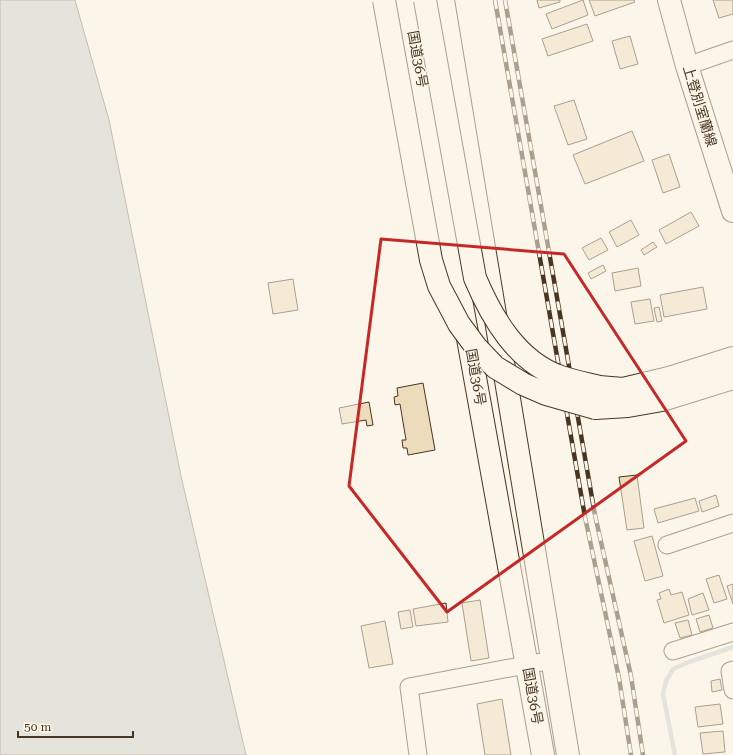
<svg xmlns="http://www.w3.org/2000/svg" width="733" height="755" viewBox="0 0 733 755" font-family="'Roboto Serif','Noto Sans JP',serif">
	<rect width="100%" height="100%" fill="#fbf6e9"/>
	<path fill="#c9cecd" stroke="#887966" d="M 0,0 L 75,0 L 109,120 L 181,476 L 246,755 L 0,755 Z"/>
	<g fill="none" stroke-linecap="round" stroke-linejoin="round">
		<path stroke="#c9cecd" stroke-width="4.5" d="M 675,755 L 663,694 L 666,681 L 673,669 L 689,662 L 733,647"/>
	</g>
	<path fill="#ecdcbc" stroke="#4a3520" d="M 537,0 L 560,0 L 560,2 L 539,8 Z
		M 583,0 L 588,15 L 552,29 L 546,14 Z
		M 589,0 L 634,0 L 635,2 L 595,16 Z
		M 713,0 L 733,0 L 733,14 L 719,18 Z
		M 587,24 L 593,41 L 548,56 L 542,39 Z
		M 630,36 L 638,64 L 620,69 L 612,41 Z
		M 574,100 L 587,139 L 568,145 L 554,106 Z
		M 632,131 L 644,161 L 585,184 L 573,155 Z
		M 669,154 L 680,187 L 663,193 L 652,160 Z
		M 691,212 L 699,226 L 666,244 L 659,230 Z
		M 631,220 L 639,235 L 617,247 L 609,232 Z
		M 601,238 L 608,250 L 589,260 L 582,248 Z
		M 653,242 L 657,247 L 644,255 L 641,250 Z
		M 603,265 L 606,271 L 591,279 L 588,273 Z
		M 638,268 L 641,286 L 615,291 L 612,273 Z
		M 293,279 L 298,310 L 273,314 L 268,283 Z
		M 703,287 L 707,309 L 664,317 L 660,295 Z
		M 650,299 L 654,321 L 635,324 L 631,302 Z
		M 659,307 L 662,321 L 657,322 L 654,308 Z
		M 423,383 L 435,450 L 408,455 L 407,448 L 403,448 L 402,440 L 406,440 L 400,404 L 395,405 L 394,397 L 398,396 L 397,388 Z
		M 369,402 L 373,425 L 367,426 L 366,420 L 342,424 L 339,408 Z
		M 637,475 L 644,528 L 627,530 L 619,477 Z
		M 716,495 L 719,506 L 702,512 L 699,501 Z
		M 695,498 L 699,511 L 658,523 L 654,509 Z
		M 652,536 L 663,576 L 645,581 L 634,541 Z
		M 719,575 L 727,599 L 714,603 L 706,579 Z
		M 733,584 L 733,604 L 727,586 Z
		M 669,589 L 671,595 L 682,592 L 689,615 L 664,623 L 657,600 L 661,599 L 659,593 Z
		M 703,593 L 709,610 L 692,615 L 688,599 Z
		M 480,600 L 489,658 L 471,661 L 462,603 Z
		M 446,603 L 448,622 L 416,626 L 413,609 Z
		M 410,610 L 413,627 L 401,629 L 398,612 Z
		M 709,615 L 713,628 L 700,632 L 696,619 Z
		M 688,620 L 692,635 L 680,638 L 675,623 Z
		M 385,621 L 393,664 L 369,668 L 361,626 Z
		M 720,679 L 722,690 L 712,692 L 711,681 Z
		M 502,699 L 511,755 L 485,755 L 477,704 Z
		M 720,704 L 723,724 L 698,727 L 695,707 Z
		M 723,731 L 725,752 L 703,754 L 700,733 Z"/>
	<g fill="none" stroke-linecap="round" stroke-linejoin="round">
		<defs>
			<path id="minor" d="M 687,66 L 733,50
				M 667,545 L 733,523
				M 673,651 L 733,632
				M 733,670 L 730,671 L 733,690
				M 418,755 L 409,687 L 552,660"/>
			<path id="major" d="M 669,0 L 687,66 L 733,211"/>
			<path id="highway" d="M 407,0 L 543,755
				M 443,0 L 568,755
				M 599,387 L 623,389 L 669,378 L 733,358
				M 595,408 L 628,406 L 662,400 L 733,378"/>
		</defs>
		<use href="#minor" stroke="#4a3520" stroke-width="19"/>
		<use href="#major" stroke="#4a3520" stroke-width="24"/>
		<use href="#highway" stroke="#4a3520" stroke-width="24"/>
		<use href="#minor" stroke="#fbf6e9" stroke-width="17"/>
		<use href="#major" stroke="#fbf6e9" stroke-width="22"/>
		<use href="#highway" stroke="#fbf6e9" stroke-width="22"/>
		<defs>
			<path id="rail" d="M 495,0 L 585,517 L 619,678 L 631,755
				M 505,0 L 595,515 L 631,676 L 643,755"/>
		</defs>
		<use href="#rail" stroke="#4a3520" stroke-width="4.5"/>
		<use href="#rail" stroke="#fbf6e9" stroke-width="3" stroke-dasharray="9" stroke-linecap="butt"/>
		<defs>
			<path id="highway-bridge" d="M 384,0 L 431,260 L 439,286 L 459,324 L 476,347 L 495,367 L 523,384 L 546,394 L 595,408
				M 425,0 L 475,278 C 492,318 517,362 561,377 C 573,381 587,384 599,387"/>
		</defs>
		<use href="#highway-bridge" stroke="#4a3520" stroke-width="24" stroke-linecap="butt"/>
		<use href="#highway-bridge" stroke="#fbf6e9" stroke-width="22"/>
	</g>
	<path d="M0 0H733V755H0ZM 381,239 L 564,254 L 686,441 L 447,612 L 349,486 Z" fill="#fbf6e9" fill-opacity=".55" fill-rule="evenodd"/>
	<path fill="none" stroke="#c62828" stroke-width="3" stroke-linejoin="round" d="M 381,239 L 564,254 L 686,441 L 447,612 L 349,486 Z"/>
	<g text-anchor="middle" stroke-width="3" stroke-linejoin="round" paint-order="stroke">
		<g font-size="14" fill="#4a3520" stroke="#fbf6e9">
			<text transform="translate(418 59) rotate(80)" y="5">国道36号</text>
			<text transform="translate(700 106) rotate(73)" y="5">上登別室蘭線</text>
			<text transform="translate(476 377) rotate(80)" y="5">国道36号</text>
			<text transform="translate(533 696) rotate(80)" y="5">国道36号</text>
		</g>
	</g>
	<path d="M18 731v6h115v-6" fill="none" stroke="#4a3520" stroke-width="2"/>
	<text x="24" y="731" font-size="12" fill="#4a3520" stroke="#fbf6e9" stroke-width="3" paint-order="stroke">50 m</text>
</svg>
